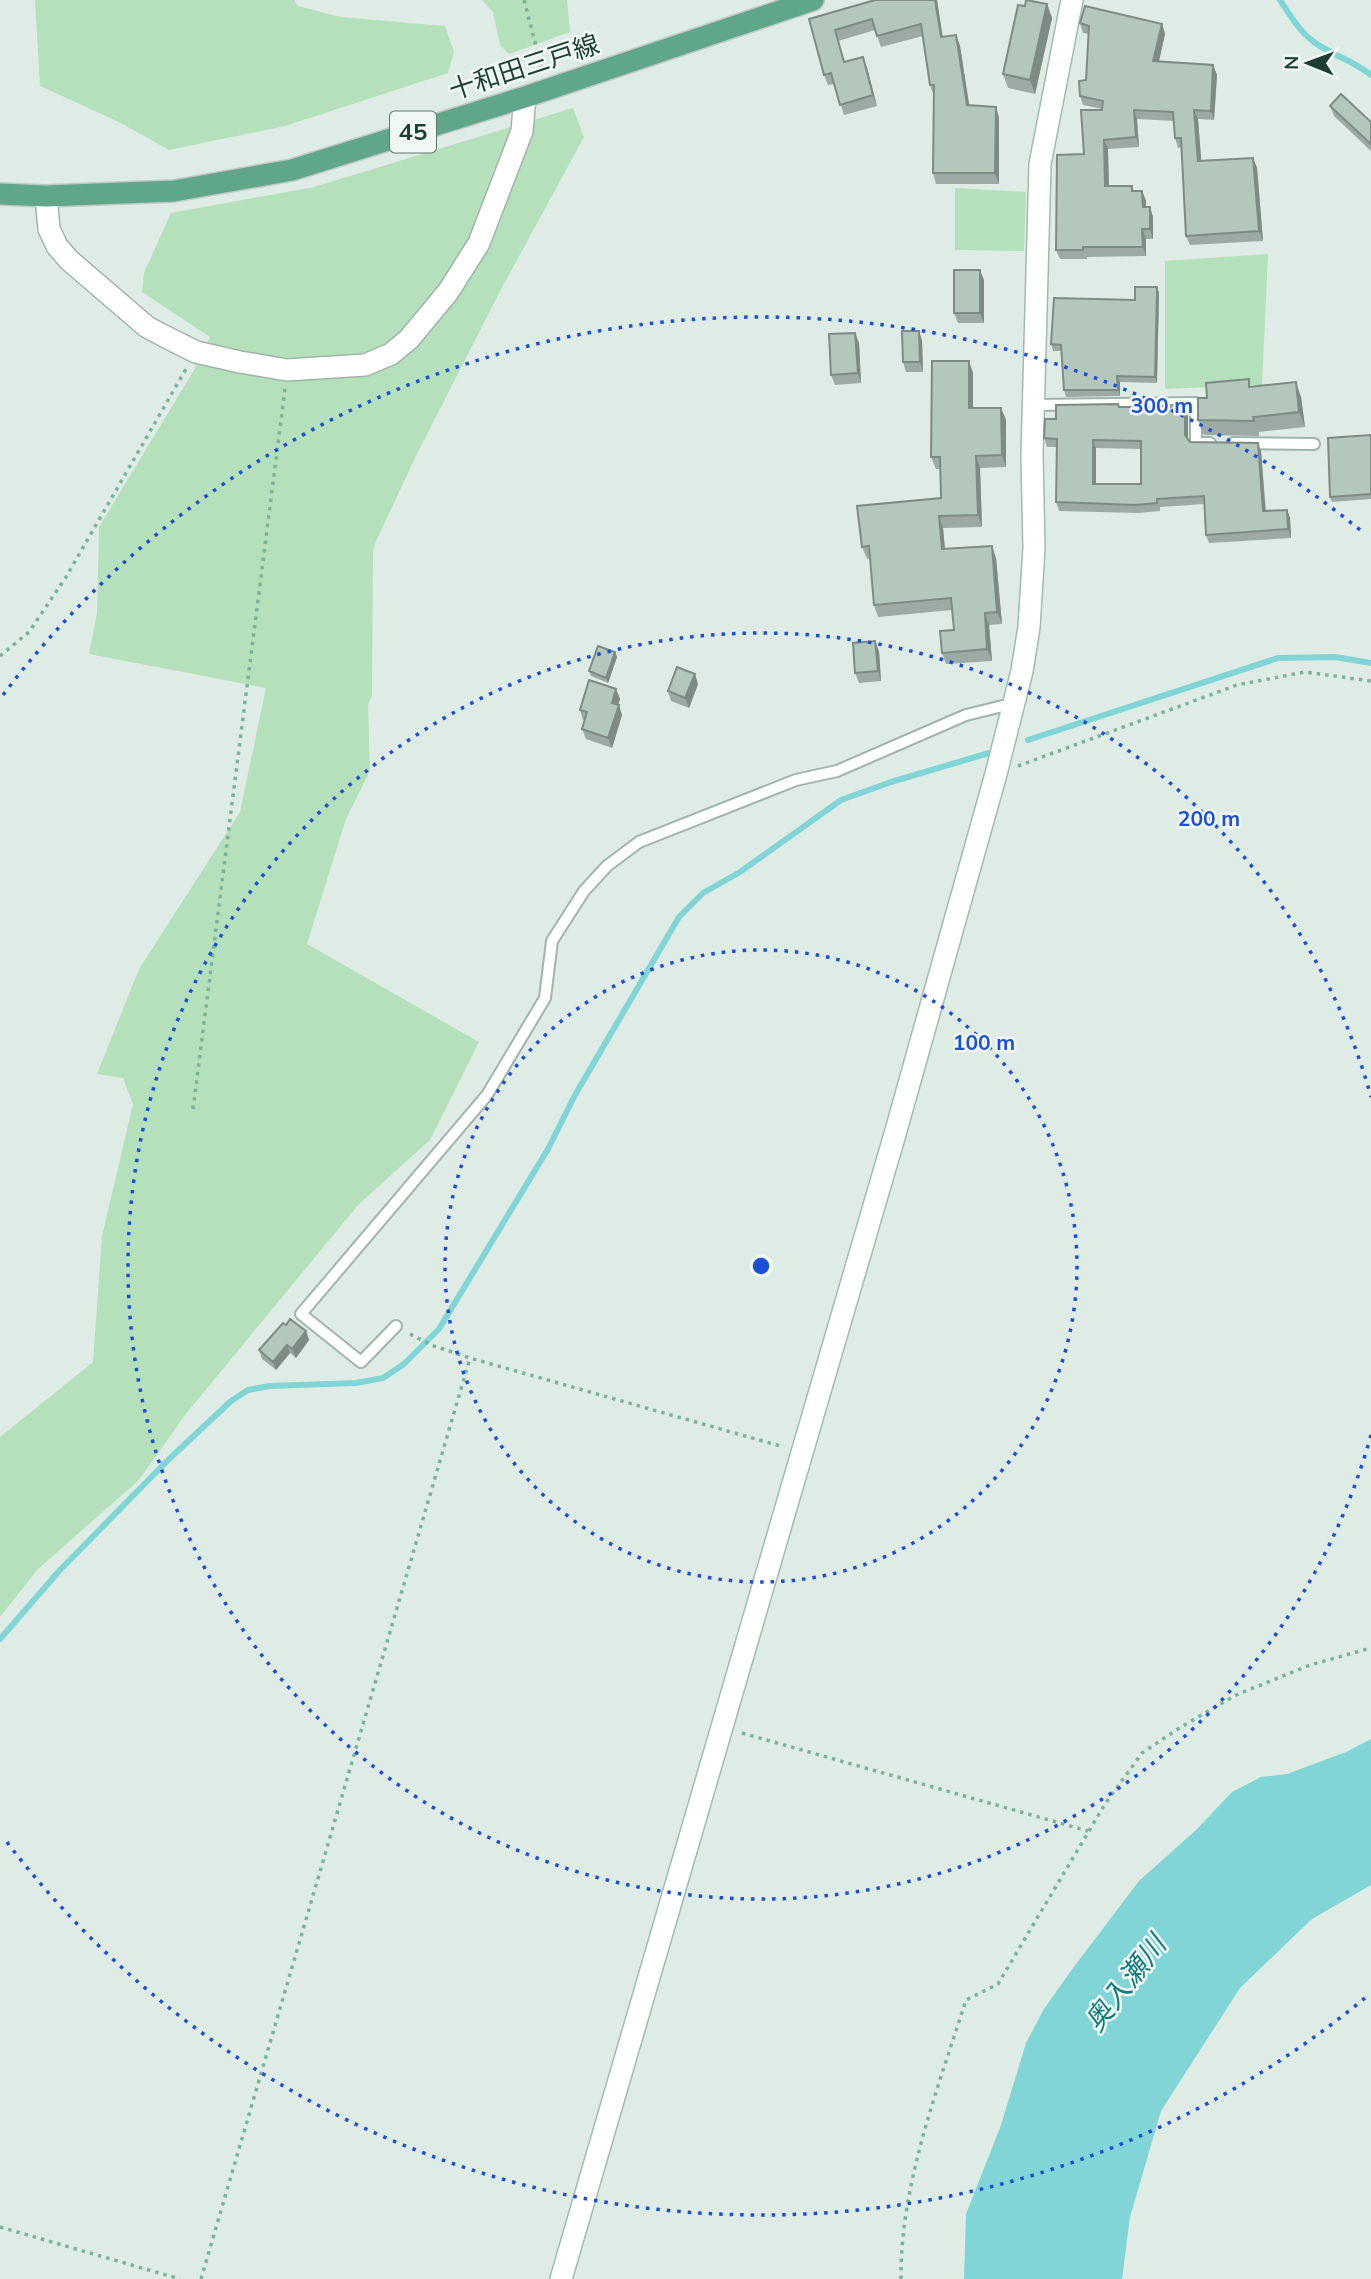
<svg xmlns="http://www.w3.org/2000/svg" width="1371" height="2279" viewBox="0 0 1371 2279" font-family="Mulish,'Noto Sans JP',sans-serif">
	<rect width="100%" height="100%" fill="#dfece5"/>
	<path fill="#b5e0bc" d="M 35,0 L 294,0 L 298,6 L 340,17 L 445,26 L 454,52 L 448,73 L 285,126 L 169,150 L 121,123 L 40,86 Z
		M 482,0 L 567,0 L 570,32 L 509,54 L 500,45 L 493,12 Z
		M 573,108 L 584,137 L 498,295 L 416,456 L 376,541 L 373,552 L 372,696 L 368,705 L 370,771 L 346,819 L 307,944 L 479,1042 L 430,1140 L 358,1205 L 185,1415 L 139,1480 L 38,1569 L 0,1617 L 0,1437 L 93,1362 L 102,1236 L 133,1104 L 123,1078 L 97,1074 L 139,969 L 240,812 L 266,688 L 89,654 L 97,613 L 99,527 L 194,370 L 210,337 L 142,292 L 144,273 L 171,213 L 314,187 Z
		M 955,188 L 1026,192 L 1024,251 L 955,250 Z
		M 1268,254 L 1262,385 L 1165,389 L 1165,261 Z"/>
	<path fill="#81d5d7" d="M 1371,1739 L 1371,1885 L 1312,1919 L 1240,1988 L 1161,2111 L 1130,2217 L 1122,2279 L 964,2279 L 966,2214 L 1001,2125 L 1026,2043 L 1044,2009 L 1073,1968 L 1139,1881 L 1197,1829 L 1232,1792 L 1261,1777 L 1287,1774 L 1346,1752 Z"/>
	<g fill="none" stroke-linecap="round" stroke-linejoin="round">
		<path stroke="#81d5d7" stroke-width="6" d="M 1280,0 C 1290,15 1299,31 1314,42 C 1332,55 1354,61 1371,75
			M 1028,740 L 1278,658 L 1335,657 L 1371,663
			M 0,1639 L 60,1570 L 166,1462 L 231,1401 L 248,1390 L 269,1386 L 356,1383 L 383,1378 L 404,1364 L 439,1329 L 548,1149 L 575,1095 L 679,917 L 703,893 L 740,872 L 841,800 L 891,782 L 989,753"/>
		<defs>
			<path id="lane" d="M 1033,405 L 1196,403 L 1196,443 L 1210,443
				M 1233,443 L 1314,444
				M 396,1326 L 361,1362 L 301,1314 L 487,1095 L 545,998 L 552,941 L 584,891 L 607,866 L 639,842 L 796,780 L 837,771 L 966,715 L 1015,703"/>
			<path id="street" d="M 46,196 L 49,229 L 57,246 L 69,260 L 147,327 L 164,336 L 196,352 L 240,362 L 287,370 L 365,365 L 391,354 L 409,339 L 448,292 L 479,243 L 522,131 L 525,97"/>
			<path id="secondary" d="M 561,2279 L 895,1134 L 996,774 L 1022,671 L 1029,627 L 1034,548 L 1032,455 L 1040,164 L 1072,0"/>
			<path id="primary" d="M 0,194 L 46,196 L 174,191 L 292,170 L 525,97 L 813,0"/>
		</defs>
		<use href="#lane" stroke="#a1b4ab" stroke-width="14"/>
		<use href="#street" stroke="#a1b4ab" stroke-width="24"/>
		<use href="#secondary" stroke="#9fbcae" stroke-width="24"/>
		<use href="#primary" stroke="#c0c9c5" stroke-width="24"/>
		<path stroke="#7cb39b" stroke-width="3.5" stroke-dasharray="3.5 5" stroke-linecap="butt" d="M 524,0 L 542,69
			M 0,656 L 29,632 L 66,577 L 186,369
			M 1018,766 L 1237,685 L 1305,672 L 1371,681
			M 193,1109 L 285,389
			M 410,1334 L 431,1345 L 470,1358 L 784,1447
			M 742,1733 L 1088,1831
			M 0,2227 L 180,2279
			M 201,2279 L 470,1358
			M 901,2279 C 900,2186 938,2088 966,2000 L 998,1984 L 1105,1804 L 1142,1753 L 1181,1727 L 1236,1695 L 1310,1665 L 1371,1648"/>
		<use href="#lane" stroke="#fff" stroke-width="10"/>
		<use href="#street" stroke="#fff" stroke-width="21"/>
		<use href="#secondary" stroke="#fff" stroke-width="21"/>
		<use href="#primary" stroke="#5fa68b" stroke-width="21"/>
	</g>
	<path fill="#9baba3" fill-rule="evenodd" d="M 937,0 L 943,37 L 956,35 L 960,46 L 969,106 L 996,107 L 999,118 L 999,184 L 936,184 L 933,173 L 934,96 L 930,85 L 923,36 L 881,47 L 875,30 L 838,41 L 844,62 L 867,68 L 877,106 L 844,115 L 834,84 L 828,85 L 824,75 L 809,19 Z
		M 1047,4 L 1052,18 L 1035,94 L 1008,88 L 1003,74 L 1025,6 Z
		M 1080,23 L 1162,24 L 1165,34 L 1159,61 L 1213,65 L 1217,75 L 1214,120 L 1198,119 L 1201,161 L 1253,158 L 1257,168 L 1263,241 L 1190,245 L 1186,236 L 1182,147 L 1178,148 L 1175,138 L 1174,121 L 1137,119 L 1139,147 L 1108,149 L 1109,186 L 1132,186 L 1134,191 L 1142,191 L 1146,201 L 1146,207 L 1150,207 L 1153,217 L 1153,239 L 1146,239 L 1146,256 L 1087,257 L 1087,259 L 1060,259 L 1056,250 L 1084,154 L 1102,109 L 1083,105 L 1080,96 L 1086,80 L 1089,34 L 1083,33 Z
		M 1330,106 L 1371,122 L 1371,151 L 1334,116 Z
		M 984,280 L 984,323 L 958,323 L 954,313 Z
		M 1157,287 L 1159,293 L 1157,383 L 1120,382 L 1120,396 L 1066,397 L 1064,390 L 1062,351 L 1053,351 L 1051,344 L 1135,300 Z
		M 919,331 L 922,341 L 923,372 L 906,372 L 903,362 Z
		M 855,333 L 859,343 L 861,383 L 835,385 L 831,375 Z
		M 969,361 L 973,373 L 973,408 L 1001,408 L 1006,420 L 1006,467 L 980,468 L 982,527 L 943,528 L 945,549 L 996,558 L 1002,624 L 989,625 L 992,661 L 946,664 L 942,653 L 954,630 L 952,610 L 878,617 L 874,605 L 870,558 L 867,559 L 862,547 L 941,498 L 940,469 L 936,469 L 931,457 Z
		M 1251,387 L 1301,397 L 1305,427 L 1259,432 L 1259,436 L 1204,435 L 1198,420 L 1207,398 Z
		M 1120,407 L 1188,413 L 1188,439 L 1190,442 L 1261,451 L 1266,511 L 1287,510 L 1290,518 L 1291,538 L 1209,543 L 1206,535 L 1204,504 L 1160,507 L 1160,511 L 1138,513 L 1059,511 L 1056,502 L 1057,447 L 1047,447 L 1044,438 L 1056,419 ZM 1096,448 L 1141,449 L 1141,484 L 1096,484 Z
		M 1371,435 L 1371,499 L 1332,502 L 1330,497 Z
		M 879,651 L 881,681 L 859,683 L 855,673 Z
		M 615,652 L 617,657 L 608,683 L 591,676 L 589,671 Z
		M 698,684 L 689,708 L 671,701 L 668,691 Z
		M 616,689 L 620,699 L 618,705 L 622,715 L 612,748 L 586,739 L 582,729 L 585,720 L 583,720 L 580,710 Z
		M 306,1331 L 309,1340 L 296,1358 L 290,1353 L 276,1370 L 262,1359 L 259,1350 Z"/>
	<path fill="#7e8b84" d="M 935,0 L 937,0 L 944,48 L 941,37 Z
		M 1047,4 L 1052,18 L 1035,94 L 1030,80 Z
		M 1162,24 L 1165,34 L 1157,70 L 1153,61 Z
		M 956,35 L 960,46 L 971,116 L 967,105 Z
		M 863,57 L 867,68 L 877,106 L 873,95 Z
		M 1213,65 L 1217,75 L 1214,120 L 1211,111 Z
		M 996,107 L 999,118 L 999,184 L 995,173 Z
		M 1134,110 L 1137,119 L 1139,147 L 1136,137 Z
		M 1194,110 L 1198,119 L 1202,170 L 1198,161 Z
		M 1104,140 L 1108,149 L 1109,195 L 1105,186 Z
		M 1253,158 L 1257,168 L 1263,241 L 1259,231 Z
		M 1142,191 L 1146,201 L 1146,216 L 1143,207 Z
		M 1150,207 L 1153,217 L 1153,239 L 1150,229 Z
		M 1142,229 L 1146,239 L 1146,256 L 1143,247 Z
		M 980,270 L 984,280 L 984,323 L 980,313 Z
		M 1157,287 L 1159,293 L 1157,383 L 1155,377 Z
		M 919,331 L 922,341 L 923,372 L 920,362 Z
		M 855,333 L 859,343 L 861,383 L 858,373 Z
		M 969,361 L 973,373 L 973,420 L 969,408 Z
		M 1117,376 L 1120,382 L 1120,396 L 1118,390 Z
		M 1296,382 L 1301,397 L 1305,427 L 1299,412 Z
		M 1185,405 L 1188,413 L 1188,443 L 1185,435 Z
		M 1001,408 L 1006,420 L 1006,467 L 1002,455 Z
		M 1093,440 L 1096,448 L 1096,492 L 1093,484 Z
		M 1258,443 L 1261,451 L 1266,519 L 1263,511 Z
		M 976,456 L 980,468 L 982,527 L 978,515 Z
		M 1287,510 L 1290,518 L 1291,538 L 1288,529 Z
		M 939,516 L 943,528 L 946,561 L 942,549 Z
		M 992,546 L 996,558 L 1002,624 L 997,612 Z
		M 985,613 L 989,625 L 992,661 L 987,649 Z
		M 875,641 L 879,651 L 881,681 L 878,671 Z
		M 615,652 L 617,657 L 608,683 L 606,678 Z
		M 695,674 L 698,684 L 689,708 L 685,698 Z
		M 616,689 L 620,699 L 615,713 L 612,703 Z
		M 619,705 L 622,715 L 612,748 L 608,738 Z
		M 306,1331 L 309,1340 L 296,1358 L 292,1349 Z
		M 287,1345 L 290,1353 L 276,1370 L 273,1362 Z"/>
	<path fill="#b4c7bd" stroke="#7e8b84" stroke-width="2" fill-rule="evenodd" d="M 875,0 L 935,0 L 941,37 L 956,35 L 967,105 L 996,107 L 995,173 L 933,173 L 934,85 L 930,85 L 921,24 L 877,36 L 872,19 L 835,30 L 844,62 L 863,57 L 873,95 L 840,105 L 831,73 L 824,75 L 809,19 Z
		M 1026,0 L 1047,4 L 1030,80 L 1003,74 L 1018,5 L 1025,6 Z
		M 1085,6 L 1162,24 L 1153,61 L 1213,65 L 1211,111 L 1194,110 L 1198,161 L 1253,158 L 1259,231 L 1186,236 L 1181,138 L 1175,138 L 1173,112 L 1134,110 L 1136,137 L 1104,140 L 1105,186 L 1132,186 L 1132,191 L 1142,191 L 1143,207 L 1150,207 L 1150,229 L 1142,229 L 1143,247 L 1083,247 L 1083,250 L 1056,250 L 1057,155 L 1084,154 L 1081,110 L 1102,110 L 1103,101 L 1080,96 L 1079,81 L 1086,80 L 1089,26 L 1080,23 Z
		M 1341,94 L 1371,122 L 1371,144 L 1330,106 Z
		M 954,270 L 980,270 L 980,313 L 954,313 Z
		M 1135,287 L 1157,287 L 1155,377 L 1117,376 L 1118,390 L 1064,390 L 1061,345 L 1051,344 L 1054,298 L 1135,300 Z
		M 902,331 L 919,331 L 920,362 L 903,362 Z
		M 855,333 L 858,373 L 831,375 L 829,334 Z
		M 932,361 L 969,361 L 969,408 L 1001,408 L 1002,455 L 976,456 L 978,515 L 939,516 L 942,549 L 992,546 L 997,612 L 985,613 L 987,649 L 942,653 L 940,631 L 954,630 L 951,598 L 874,605 L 869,546 L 862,547 L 857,506 L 941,498 L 940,457 L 931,457 Z
		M 1249,379 L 1249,387 L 1296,382 L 1299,412 L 1253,417 L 1254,421 L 1198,420 L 1198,398 L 1207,398 L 1206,383 Z
		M 1118,404 L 1119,407 L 1170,407 L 1170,405 L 1185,405 L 1185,435 L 1190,442 L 1258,443 L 1263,511 L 1287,510 L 1288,529 L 1206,535 L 1204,496 L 1157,499 L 1157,503 L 1135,505 L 1056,502 L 1057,439 L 1044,438 L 1045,419 L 1056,419 L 1056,405 ZM 1093,440 L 1141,441 L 1141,484 L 1093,484 Z
		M 1371,435 L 1371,494 L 1330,497 L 1328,438 Z
		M 875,641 L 878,671 L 855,673 L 853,643 Z
		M 598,646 L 615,652 L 606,678 L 589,671 Z
		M 677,667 L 695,674 L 685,698 L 668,691 Z
		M 589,680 L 616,689 L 612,703 L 619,705 L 608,738 L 582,729 L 587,712 L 580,710 Z
		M 290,1319 L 306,1331 L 292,1349 L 287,1345 L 273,1362 L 259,1350 L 283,1323 L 286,1325 Z"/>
	<g fill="none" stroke="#1d4ed8" stroke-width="3.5" stroke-dasharray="3.5 7">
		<circle cx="761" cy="1266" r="316"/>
		<path d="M1371 1435A633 633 0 1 1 1371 1097"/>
		<path d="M1365 1998A949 949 0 0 1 3 1837M3 695A949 949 0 0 1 1365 534"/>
	</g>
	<g text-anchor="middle" stroke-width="5" stroke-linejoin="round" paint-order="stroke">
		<rect fill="#f0f8f3" stroke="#5d766b" stroke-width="2" x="390" y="111.5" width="46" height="41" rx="5"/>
		<g font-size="24" font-weight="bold" fill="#1e3e31">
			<text x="413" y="140">45</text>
		</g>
		<g font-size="26" fill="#1e3e31" stroke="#f0f8f3">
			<text transform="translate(524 67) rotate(-18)" y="9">十和田三戸線</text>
		</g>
		<g font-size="28" font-style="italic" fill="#137b7f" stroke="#f0f8f3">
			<text transform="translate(1125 1983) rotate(-52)" y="10">奥入瀬川</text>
		</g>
	</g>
	<circle cx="761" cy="1266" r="10" fill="#1d4ed8" stroke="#f0f8f3" stroke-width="3.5"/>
	<g font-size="21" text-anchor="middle" font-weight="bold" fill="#1d4ed8" stroke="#f0f8f3" stroke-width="5" stroke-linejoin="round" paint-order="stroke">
		<text x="1162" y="413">300 m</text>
		<text x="1209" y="826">200 m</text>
		<text x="984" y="1050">100 m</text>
	</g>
	<g transform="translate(1308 63) rotate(271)" stroke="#f0f8f3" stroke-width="5" paint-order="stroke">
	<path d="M0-5L12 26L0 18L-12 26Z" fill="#1e3e31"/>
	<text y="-10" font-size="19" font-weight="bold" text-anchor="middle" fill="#1e3e31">N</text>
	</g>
</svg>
